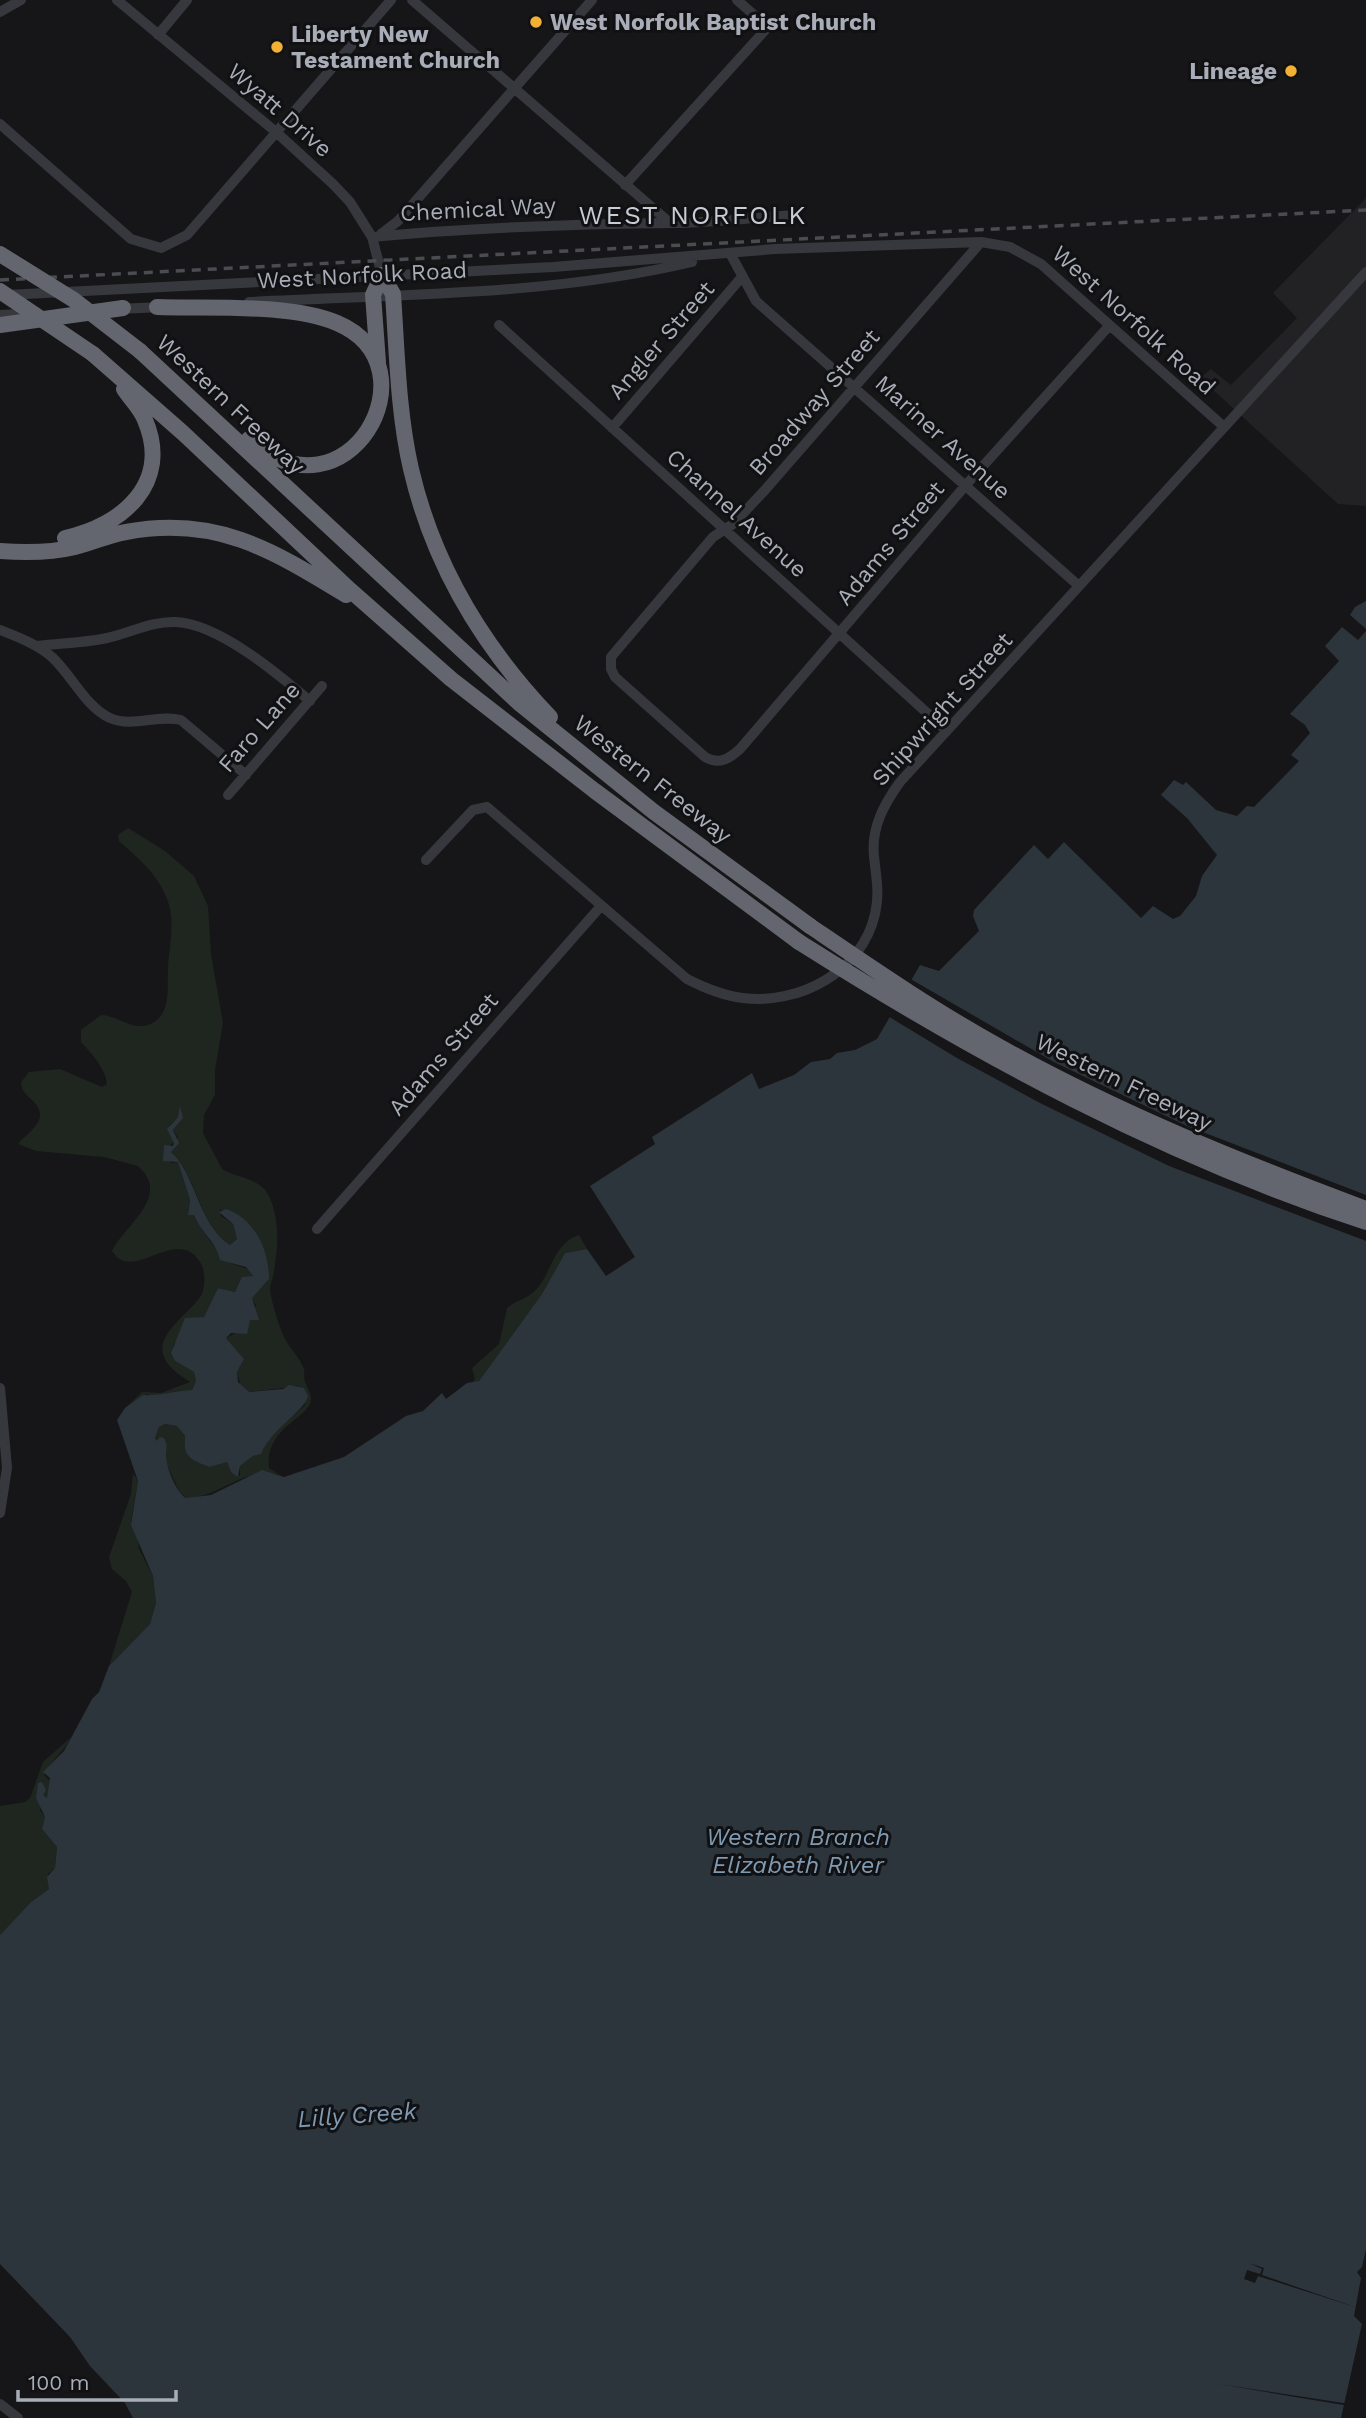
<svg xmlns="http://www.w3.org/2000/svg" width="1366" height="2418" viewBox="0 0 1366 2418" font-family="'Work Sans',sans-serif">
	<rect width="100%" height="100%" fill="#161618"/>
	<path fill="#222225" d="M 1366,198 L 1366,506 L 1338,504 L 1200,378 L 1211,369 L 1231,385 L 1297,318 L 1273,293 Z"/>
	<path fill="#1e261f" d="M 128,828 L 165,851 L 194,876 L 208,906 L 211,954 L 223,1023 L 215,1070 L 215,1095 L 204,1115 L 203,1133 L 222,1169 C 238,1179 261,1177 270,1198 C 280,1223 278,1246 274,1271 C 273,1281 268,1286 271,1296 C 274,1310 279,1325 284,1337 C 289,1348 300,1357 304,1369 C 305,1374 303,1379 306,1384 C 308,1389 311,1394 311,1399 C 311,1418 264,1427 269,1468 L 280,1475 C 247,1464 220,1498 186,1498 L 179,1491 L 155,1438 L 159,1427 L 165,1424 L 177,1426 L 185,1436 C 183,1457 189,1459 208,1467 L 227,1461 L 231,1472 L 240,1476 L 240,1466 L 253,1456 L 261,1453 L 271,1435 L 305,1405 L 298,1386 L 249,1392 L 241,1387 L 237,1372 L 244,1359 L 226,1338 L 246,1328 L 256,1305 L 251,1298 L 269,1279 C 270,1240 250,1226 220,1209 L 221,1216 L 233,1224 L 237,1239 L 230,1245 C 198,1223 196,1173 171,1152 L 178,1137 L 173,1130 L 183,1118 L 180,1115 L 169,1126 L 174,1142 L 170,1146 L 171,1163 L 178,1162 L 190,1200 L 188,1214 L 194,1215 C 198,1226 218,1252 226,1260 C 236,1268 248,1264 253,1276 L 241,1281 L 235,1292 L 218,1288 L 204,1317 L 184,1321 L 183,1330 L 173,1346 L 175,1361 L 194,1372 L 196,1381 L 192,1390 C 176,1391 159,1400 146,1394 L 125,1408 L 142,1392 L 161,1393 L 190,1382 C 183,1377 174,1372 168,1364 C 147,1337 190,1315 202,1294 C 205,1285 206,1271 200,1262 C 176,1224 133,1285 112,1251 C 125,1225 172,1196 138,1166 L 104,1157 L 36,1151 L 18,1144 C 26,1134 48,1122 37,1106 C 33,1099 25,1096 22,1088 L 21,1082 L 29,1072 L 60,1069 L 102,1087 L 107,1084 C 105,1068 92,1054 81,1042 L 81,1030 L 101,1015 C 118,1016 131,1030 148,1025 C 172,1017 167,988 168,968 C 169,942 177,920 165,894 C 155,872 137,857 119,841 L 118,835 Z
		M 579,1235 L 587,1249 L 565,1253 L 542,1294 L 479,1381 L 472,1383 L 475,1379 L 472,1368 L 499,1344 L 507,1308 C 515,1301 523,1300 531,1294 C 551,1280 551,1244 579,1235 Z
		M 133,1473 L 138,1481 L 131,1522 L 137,1533 L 139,1549 L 153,1576 L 156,1603 L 150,1624 L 109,1666 L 132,1592 L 126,1581 L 112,1569 L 109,1557 L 131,1494 Z
		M 71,1737 C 64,1753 51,1759 44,1775 L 50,1781 L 47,1799 L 42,1795 L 44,1788 L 40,1810 L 45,1817 L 42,1829 L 57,1847 L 55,1868 L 48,1874 L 49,1889 L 31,1902 L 0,1935 L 0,1806 L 25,1802 L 30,1798 L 43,1762 Z"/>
	<path fill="#2c353c" d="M 1366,601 L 1366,629 L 1350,615 L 1355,607 Z
		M 1342,627 L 1358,640 L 1366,631 L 1366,2249 L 1362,2267 L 1357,2272 L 1361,2278 L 1354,2316 L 1362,2324 L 1341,2418 L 133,2418 L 125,2403 L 90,2366 L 70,2337 L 0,2264 L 0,1935 L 31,1902 L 49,1889 L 47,1877 L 55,1868 L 57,1847 L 42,1829 L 45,1817 L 36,1798 L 38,1783 L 42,1782 L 46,1790 L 43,1795 L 47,1798 L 50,1778 L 43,1772 L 64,1751 L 92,1699 L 99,1692 L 109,1666 L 150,1624 L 156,1603 L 153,1576 L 131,1525 L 138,1481 L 117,1420 L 125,1408 L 143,1395 C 160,1396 174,1391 192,1390 L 196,1381 L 194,1372 L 175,1361 L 171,1353 L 185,1318 L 204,1317 L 218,1288 L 235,1292 L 242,1277 L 253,1276 L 246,1267 L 220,1260 C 216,1241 201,1233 194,1215 L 188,1215 L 190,1200 L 178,1162 L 163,1161 L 164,1145 L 173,1146 L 174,1143 L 167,1129 L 178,1117 L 180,1106 L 183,1118 L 173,1130 L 179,1143 L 171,1152 C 195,1172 198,1224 230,1245 L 237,1239 L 233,1224 L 219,1212 L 226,1209 C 254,1218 270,1251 269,1279 L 252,1298 L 259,1320 L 250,1320 L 247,1334 L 231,1333 L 226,1338 L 244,1359 L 237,1372 L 238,1382 L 249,1392 L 283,1389 L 289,1385 L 304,1388 L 308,1396 C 305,1411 272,1428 261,1454 L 253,1456 L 240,1466 L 238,1477 L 231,1472 L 227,1462 L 209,1467 C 189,1459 183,1457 185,1436 L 177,1426 L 165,1424 L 159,1427 L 155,1438 L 157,1441 L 160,1437 L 164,1438 C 168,1445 166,1448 166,1455 C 166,1467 176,1492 186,1498 L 211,1495 L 262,1470 L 284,1477 L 344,1457 L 406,1416 L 423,1411 L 442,1393 L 446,1399 L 467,1383 L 479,1381 L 542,1294 L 565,1253 L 587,1249 L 606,1276 L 635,1257 L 590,1186 L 655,1144 L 652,1137 L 752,1073 L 759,1089 L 794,1075 L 811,1062 L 830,1059 L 837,1053 L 855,1050 L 877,1039 L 920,965 L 939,971 L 979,931 L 973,916 L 974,910 L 1034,845 L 1048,859 L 1064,842 L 1141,918 L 1153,906 L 1173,919 L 1180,916 L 1196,896 L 1202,876 L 1217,855 L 1187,818 L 1161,795 L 1174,780 L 1183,785 L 1186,782 L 1216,810 L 1237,816 L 1247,806 L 1254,807 L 1299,761 L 1291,755 L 1310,733 L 1305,725 L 1290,714 L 1339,661 L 1325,646 Z"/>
	<path fill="#161618" d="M 907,977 L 1054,1062 L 1187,1126 L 1366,1195 L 1366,1241 L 1169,1166 L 1040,1103 L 957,1058 L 886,1015 Z
		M 1249,2263 L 1264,2268 L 1262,2275 L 1358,2308 L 1258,2276 L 1255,2283 L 1244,2279 L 1247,2270 L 1260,2274 L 1262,2269 Z
		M 1219,2384 L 1350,2404 L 1349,2406 Z"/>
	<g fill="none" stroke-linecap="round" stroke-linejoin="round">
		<path stroke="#37383d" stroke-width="10" d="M 117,0 L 276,132 L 333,184 L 350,202 L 372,237 L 382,275
			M 412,0 L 669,222
			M 0,12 L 21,0
			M 158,35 L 187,0
			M 0,124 L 131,239 L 161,248 L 187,235 L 391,0
			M 625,185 L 768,27 L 737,0
			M 381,234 L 398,221 L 592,0
			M 372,237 C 474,227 576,224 678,223 C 717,222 757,217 796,215
			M 981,242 L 765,490 L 733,524 L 713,537 L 611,657 L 611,669 L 615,677 L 705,757 C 719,765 729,759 740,749 L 965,486 L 1109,326
			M 730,253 L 756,301 L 1079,586
			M 6,295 L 553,267 L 775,249 L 981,242 L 1010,247 L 1041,264 L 1223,426
			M 249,302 C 398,294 548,296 692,262
			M 117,309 L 163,307
			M 0,315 L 34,313
			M 499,325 L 947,731
			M 612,428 L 741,278
			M 0,630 C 18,637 39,645 53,658 C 72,676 86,707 110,718 C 133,728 158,714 181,720 L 246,775
			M 37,646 C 60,643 85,643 107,638 C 130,633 152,621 176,622 C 219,624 278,674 310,701
			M 228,795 L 322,686
			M 426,860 L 473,810 L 487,807 L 687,979 C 705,988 723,996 743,998 C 799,1005 862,972 875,914 C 880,893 876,877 874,856 C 871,828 884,804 900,782 L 1366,272
			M 317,1229 L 601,906
			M 0,1388 L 7,1468 L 0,1513
			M 0,2404 L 18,2418"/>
		<path stroke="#63666e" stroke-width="16" d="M 382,275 L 393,294 C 397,352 398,413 411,469 C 433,564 483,647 550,717
			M 157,307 C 210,309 289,303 337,323 C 439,366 346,528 249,439
			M 0,325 L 123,308
			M 140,351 L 519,703 L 654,812 L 810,926
			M 93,354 L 183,433 L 350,590 L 451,679 L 595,791 L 799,942
			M 378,362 L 373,295 L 382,275
			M 65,538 C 122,526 172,483 145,420 C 140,407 131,400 124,389
			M 0,551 C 25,553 50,553 75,547 C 92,543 108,535 126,532 C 216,515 272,550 346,595"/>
		<path stroke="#4a4c52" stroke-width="3.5" stroke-dasharray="9 7" stroke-linecap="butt" d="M 0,280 L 1366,210"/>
		<path stroke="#63666e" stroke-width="16" d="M 0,254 L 74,300 L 140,351
			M 0,291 L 93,354
			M 810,926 C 872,968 933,1010 998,1046 C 1116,1112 1240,1162 1366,1209
			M 799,942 C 978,1055 1164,1156 1366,1222"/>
	</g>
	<g fill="#f2b134" stroke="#111113" stroke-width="2.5">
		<circle cx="536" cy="22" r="7"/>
		<circle cx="277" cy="47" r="7"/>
		<circle cx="1291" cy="71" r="7"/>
	</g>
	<g text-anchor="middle" stroke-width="6" stroke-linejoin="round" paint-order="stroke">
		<g font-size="23" font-weight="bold" fill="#a8adb8" stroke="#111113" text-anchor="start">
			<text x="550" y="30">West Norfolk Baptist Church</text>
			<text x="291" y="42">Liberty New<tspan x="291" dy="26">Testament Church</tspan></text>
			<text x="1277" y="79" text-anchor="end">Lineage</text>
		</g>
		<g font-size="23" fill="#a8adb8" stroke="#111113">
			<text transform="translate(280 110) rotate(41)" y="8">Wyatt Drive</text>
			<text transform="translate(478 209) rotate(-3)" y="8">Chemical Way</text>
			<text transform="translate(362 275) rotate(-3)" y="8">West Norfolk Road</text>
			<text transform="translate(1134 320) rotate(42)" y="8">West Norfolk Road</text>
			<text transform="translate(661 340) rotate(-49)" y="8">Angler Street</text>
			<text transform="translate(814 402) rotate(-49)" y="8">Broadway Street</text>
			<text transform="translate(231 404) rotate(43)" y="8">Western Freeway</text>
			<text transform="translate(943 437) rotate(42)" y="8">Mariner Avenue</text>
			<text transform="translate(737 513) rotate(42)" y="8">Channel Avenue</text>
			<text transform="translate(890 543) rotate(-50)" y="8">Adams Street</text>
			<text transform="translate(942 709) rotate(-48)" y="8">Shipwright Street</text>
			<text transform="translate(259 727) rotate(-49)" y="8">Faro Lane</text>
			<text transform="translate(653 779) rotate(38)" y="8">Western Freeway</text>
			<text transform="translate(443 1054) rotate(-49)" y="8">Adams Street</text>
			<text transform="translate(1124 1082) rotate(26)" y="8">Western Freeway</text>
		</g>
		<g font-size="24" font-style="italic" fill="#7f9bb3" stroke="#111113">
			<text x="798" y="1845">Western Branch<tspan x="798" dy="28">Elizabeth River</tspan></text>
			<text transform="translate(357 2115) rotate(-4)" y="8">Lilly Creek</text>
		</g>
		<g font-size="26" letter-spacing="2" fill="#c9ccd4" stroke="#111113">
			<text x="693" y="224">WEST NORFOLK</text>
		</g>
	</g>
	<path d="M18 2390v10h158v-10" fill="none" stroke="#a8adb8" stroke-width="3.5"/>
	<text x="28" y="2390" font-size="21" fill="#a8adb8" stroke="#111113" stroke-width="5" paint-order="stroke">100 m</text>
</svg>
